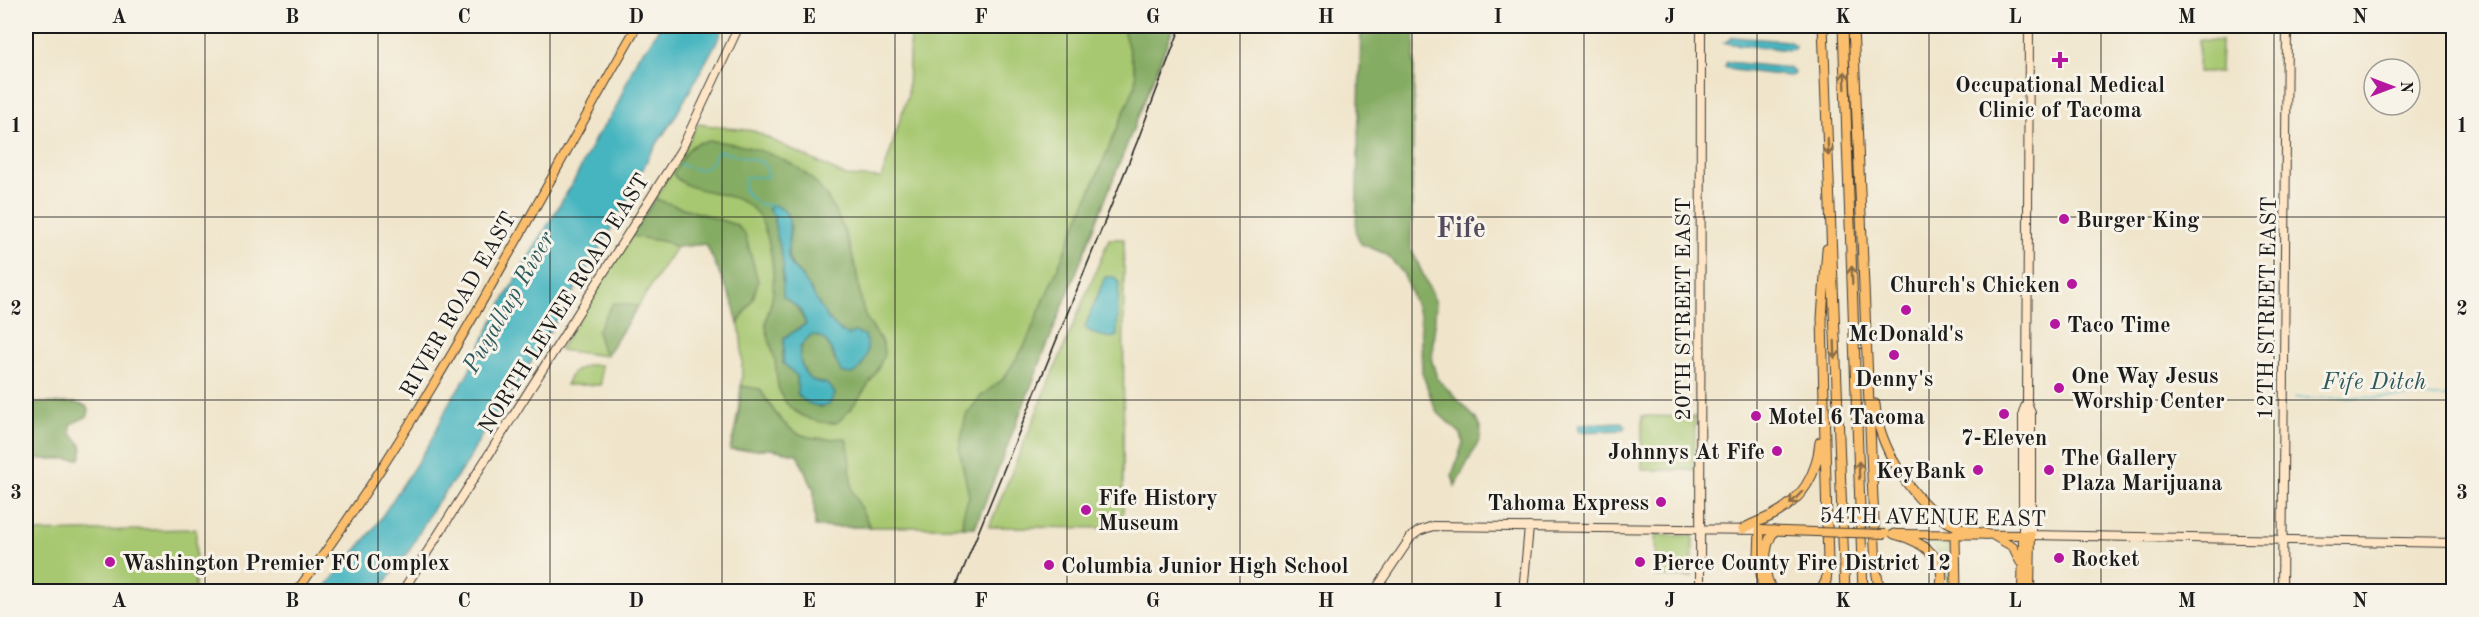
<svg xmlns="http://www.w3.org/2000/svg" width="2479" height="617" viewBox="0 0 2479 617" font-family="'Old Standard TT',serif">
	<rect width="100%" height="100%" fill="#f7f3e8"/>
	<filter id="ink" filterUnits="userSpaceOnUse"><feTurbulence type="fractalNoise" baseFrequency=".0167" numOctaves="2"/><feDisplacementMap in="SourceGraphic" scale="12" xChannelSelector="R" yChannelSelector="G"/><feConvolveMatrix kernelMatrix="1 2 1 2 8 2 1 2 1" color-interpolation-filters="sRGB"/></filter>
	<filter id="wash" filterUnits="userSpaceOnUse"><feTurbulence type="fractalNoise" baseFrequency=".008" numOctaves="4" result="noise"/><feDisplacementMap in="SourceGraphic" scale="24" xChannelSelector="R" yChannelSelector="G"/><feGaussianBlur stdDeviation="1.35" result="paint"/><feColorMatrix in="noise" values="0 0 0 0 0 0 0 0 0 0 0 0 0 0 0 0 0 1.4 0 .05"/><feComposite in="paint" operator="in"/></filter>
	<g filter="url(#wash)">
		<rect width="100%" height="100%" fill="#f0e5cb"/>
		<path fill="#a7c871" stroke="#627246" stroke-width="1.5" d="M 910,26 L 1174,26 L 975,527 L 815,527 L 814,490 L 797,454 L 771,449 L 730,450 C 742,404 748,349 734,303 C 727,283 715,263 706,244 L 676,247 L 606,356 L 559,350 L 655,199 L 698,124 L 754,131 L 846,176 L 882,178 L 908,94 Z
			M 2199,40 L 2221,41 L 2220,72 L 2198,72 Z
			M 1109,239 L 1124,239 L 1123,528 L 989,527 Z
			M 587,365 L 601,365 L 601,385 L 566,385 L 572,373 Z
			M 1642,416 L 1695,417 L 1694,470 L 1642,470 Z
			M 196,529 L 195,591 L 26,591 L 26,532 Z
			M 1655,535 L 1693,536 L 1692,577 L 1656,577 Z
			M 1928,541 L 1943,542 L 1949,547 L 1950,591 L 1944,591 C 1951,571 1944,554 1926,542 Z"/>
		<path fill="#85ac63" stroke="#506440" stroke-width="1.5" fill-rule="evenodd" d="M 1122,26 L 1174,26 L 975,527 L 962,527 L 963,515 L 969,496 L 959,448 L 966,415 L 981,396 L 1003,379 L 1024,347 L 1135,86 L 1136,74 Z
			M 1361,26 L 1415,26 L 1411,248 L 1436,303 L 1432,361 L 1437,378 L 1476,419 L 1481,430 L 1480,439 L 1455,486 L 1452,475 L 1463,443 L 1461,434 L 1437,412 L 1432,401 L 1422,372 L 1420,317 L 1403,273 L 1386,254 L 1361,244 L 1356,233 Z
			M 712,141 C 742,144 783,154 806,174 C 833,196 849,237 856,270 C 859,285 860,301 865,315 C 870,328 884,338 884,352 C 883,367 849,415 836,423 C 815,424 788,414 780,392 C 776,383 777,371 775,361 C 773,349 767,337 766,325 C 766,315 770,309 772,299 C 776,275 771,240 760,218 C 742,186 689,198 673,174 C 685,155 687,141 712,141 ZM 774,216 L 791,226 C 790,236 786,249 789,258 C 792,269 800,272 805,281 C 816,300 827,326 849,335 L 835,361 C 830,347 828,335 811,335 C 808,338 803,342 802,346 C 797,355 803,376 812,380 C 824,386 826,378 835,394 L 828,405 L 820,407 L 798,395 L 797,376 L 783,363 L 784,338 L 806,324 C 801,311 783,292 782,280 C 781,274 784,268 783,261 C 780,246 774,232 774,216 Z
			M 655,199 L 736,225 L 745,234 L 758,281 L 753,299 L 738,324 L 733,303 L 706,244 L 676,247 L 666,242 L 631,236 Z
			M 613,303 L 638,306 L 607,354 L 603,351 L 597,331 Z
			M 741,386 L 760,389 C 785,430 794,442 845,438 L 848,443 L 852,490 L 870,527 L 815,527 L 814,490 L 797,454 L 771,449 L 730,450 L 738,421 Z
			M 26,403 L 76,403 L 86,406 L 88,410 L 88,416 L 71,424 L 71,434 C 79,441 86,448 80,459 L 26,459 Z"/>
		<path fill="#46b5c0" stroke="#31686e" stroke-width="1.5" d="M 660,26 L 723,26 L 720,36 L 675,117 L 650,154 L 632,192 L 599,250 L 553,326 L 508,399 L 487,425 L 467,463 L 433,508 L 408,553 L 378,591 L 322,591 L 373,530 L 430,443 L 450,401 L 468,374 L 486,334 L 507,294 L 575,179 L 596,137 L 615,110 L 638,56 L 648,46 Z
			M 1733,37 L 1788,41 L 1795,45 L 1794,49 L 1790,50 L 1724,43 Z
			M 1727,62 L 1790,68 L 1795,72 L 1794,75 L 1790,76 L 1733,70 L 1725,67 Z
			M 773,205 C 799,211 786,238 788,256 C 790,267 797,271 803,278 C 818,297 824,325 849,335 L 854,332 L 865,335 C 870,351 867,362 854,374 L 842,373 C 832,358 832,335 811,335 C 808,338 803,342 801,346 C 797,355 803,376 812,380 C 824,386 826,378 835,394 L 829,405 C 816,408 806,404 798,395 L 797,376 L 783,363 L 784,338 L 806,324 L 800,309 L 783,296 C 782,285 784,273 783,263 C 781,246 774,232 774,216 L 768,209 Z
			M 1105,277 L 1115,277 L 1119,283 L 1117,336 C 1109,340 1090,334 1085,327 Z
			M 1620,422 L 1624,423 L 1625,427 L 1622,430 L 1580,432 L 1578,429 L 1579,425 L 1582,424 Z"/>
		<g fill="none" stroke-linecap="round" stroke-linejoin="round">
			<path stroke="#46b5c0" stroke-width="1.5" d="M 680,164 C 690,168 701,174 710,164 C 714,160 713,155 719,151 L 759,161 L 764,164 L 768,173 L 767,177 L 745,177 L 744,190 C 753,200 758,207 773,205
				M 2295,398 L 2454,397"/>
		</g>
	</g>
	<g filter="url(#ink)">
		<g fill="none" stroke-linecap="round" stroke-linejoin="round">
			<defs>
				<path id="secondary" d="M 2027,402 L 2031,413 L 2031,535 L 2454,543
					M 2023,535 L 2023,412 L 2027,402 L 2029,26
					M 402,592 L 681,150 L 739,26
					M 1374,592 L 1411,537 L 1419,531 L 1433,526 L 1760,530
					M 1523,592 L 1529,527
					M 1700,592 L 1701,26
					M 2282,592 L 2287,26"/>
				<path id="primary" d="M 1760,530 L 1816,532
					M 1898,534 L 2031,535 L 2030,592
					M 1992,535 L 2013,547 L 2020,562
					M 296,592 C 428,415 528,216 637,26
					M 2022,592 L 2023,535"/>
				<path id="highway" d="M 1823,26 L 1845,592
					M 1843,26 L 1863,592
					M 1853,26 L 1876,570 L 1880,592
					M 1875,404 C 1878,444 1911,500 1946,521 C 1958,528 1972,531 1986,534
					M 1743,529 C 1753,523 1763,520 1773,515 C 1802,500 1817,474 1820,442
					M 1760,530 L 1759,555 L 1763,592
					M 1894,534 C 1922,541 1951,559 1939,592
					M 1955,534 L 1956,592
					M 1773,592 C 1762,575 1763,547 1774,531
					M 1820,592 L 1826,581 L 1828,564 L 1822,318 L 1827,249"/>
			</defs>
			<use href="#secondary" stroke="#3c3a36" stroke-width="10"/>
			<use href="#primary" stroke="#3c3a36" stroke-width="10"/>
			<use href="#highway" stroke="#3c3a36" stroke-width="11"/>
			<use href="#secondary" stroke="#fde5c5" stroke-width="8"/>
			<use href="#primary" stroke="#fabe6d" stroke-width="8"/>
			<use href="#highway" stroke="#fabe6d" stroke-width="9"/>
			<path stroke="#1c1c1c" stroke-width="1.5" d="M 954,592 L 1137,142 L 1181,26"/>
			<defs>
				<path id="primary-bridge" d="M 1816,532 L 1886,534"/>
			</defs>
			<use href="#primary-bridge" stroke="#3c3a36" stroke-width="10" stroke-linecap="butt"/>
			<use href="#primary-bridge" stroke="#fabe6d" stroke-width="8"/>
		</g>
		<defs><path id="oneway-shaft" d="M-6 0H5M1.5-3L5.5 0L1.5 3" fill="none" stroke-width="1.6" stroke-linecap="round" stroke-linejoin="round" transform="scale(1.5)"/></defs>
		<g stroke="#8b6d44">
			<use href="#oneway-shaft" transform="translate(1845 80) rotate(-92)"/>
			<use href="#oneway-shaft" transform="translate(1828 147) rotate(88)"/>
			<use href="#oneway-shaft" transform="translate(1852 275) rotate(-92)"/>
			<use href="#oneway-shaft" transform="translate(1835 350) rotate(88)"/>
			<use href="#oneway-shaft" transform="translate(1859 470) rotate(-92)"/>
			<use href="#oneway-shaft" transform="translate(1796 498) rotate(134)"/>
		</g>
	</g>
	<path fill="none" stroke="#1c1c1c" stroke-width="1.5" stroke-opacity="0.55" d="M 205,26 L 205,592M 378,26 L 378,592M 550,26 L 550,592M 722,26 L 722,592M 895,26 L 895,592M 1067,26 L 1067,592M 1240,26 L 1240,592M 1412,26 L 1412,592M 1584,26 L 1584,592M 1757,26 L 1757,592M 1929,26 L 1929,592M 2101,26 L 2101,592M 2274,26 L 2274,592M 26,217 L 2454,217M 26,400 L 2454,400"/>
	<g fill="#b5179e" stroke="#f7f3e8" stroke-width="2">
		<path d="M2057 51h6v6h6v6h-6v6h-6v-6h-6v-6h6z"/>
		<circle cx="2064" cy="219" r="6"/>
		<circle cx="2072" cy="284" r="6"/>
		<circle cx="1906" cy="310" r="6"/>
		<circle cx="2055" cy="324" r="6"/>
		<circle cx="1894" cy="355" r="6"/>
		<circle cx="2059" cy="388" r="6"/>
		<circle cx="2004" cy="414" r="6"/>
		<circle cx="1756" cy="416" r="6"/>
		<circle cx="1777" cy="451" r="6"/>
		<circle cx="1978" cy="470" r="6"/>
		<circle cx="2049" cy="470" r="6"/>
		<circle cx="1661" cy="502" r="6"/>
		<circle cx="1086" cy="510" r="6"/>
		<circle cx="2059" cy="558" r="6"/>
		<circle cx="110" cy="562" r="6"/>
		<circle cx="1640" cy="562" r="6"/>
		<circle cx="1049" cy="565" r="6"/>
	</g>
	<g text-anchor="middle" stroke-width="6" stroke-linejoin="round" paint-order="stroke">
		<g font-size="22" font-weight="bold" fill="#1c1c1c" stroke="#f7f3e8" text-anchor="start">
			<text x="2060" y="92" text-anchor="middle">Occupational Medical<tspan x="2060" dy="25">Clinic of Tacoma</tspan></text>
			<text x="2076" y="227">Burger King</text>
			<text x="2060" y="292" text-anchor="end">Church's Chicken</text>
			<text x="2067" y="332">Taco Time</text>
			<text x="1906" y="341" text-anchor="middle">McDonald's</text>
			<text x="2071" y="383">One Way Jesus<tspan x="2071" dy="25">Worship Center</tspan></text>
			<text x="1894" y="386" text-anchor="middle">Denny's</text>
			<text x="1768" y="424">Motel 6 Tacoma</text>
			<text x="2004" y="445" text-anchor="middle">7-Eleven</text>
			<text x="1765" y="459" text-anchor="end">Johnnys At Fife</text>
			<text x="2061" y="465">The Gallery<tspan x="2061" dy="25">Plaza Marijuana</tspan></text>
			<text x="1966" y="478" text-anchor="end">KeyBank</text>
			<text x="1098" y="505">Fife History<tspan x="1098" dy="25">Museum</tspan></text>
			<text x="1649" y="510" text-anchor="end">Tahoma Express</text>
			<text x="2071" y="566">Rocket</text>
			<text x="122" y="570">Washington Premier FC Complex</text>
			<text x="1652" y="570">Pierce County Fire District 12</text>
			<text x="1061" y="573">Columbia Junior High School</text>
		</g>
		<g font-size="22" fill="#1c1c1c" stroke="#f7f3e8">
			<text transform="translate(563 303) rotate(-58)" y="8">NORTH LEVEE ROAD EAST</text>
			<text transform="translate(457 304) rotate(-60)" y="8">RIVER ROAD EAST</text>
			<text transform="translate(2266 308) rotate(-89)" y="8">12TH STREET EAST</text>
			<text transform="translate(1682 309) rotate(-90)" y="8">20TH STREET EAST</text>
			<text transform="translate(1933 516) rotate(1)" y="8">54TH AVENUE EAST</text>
		</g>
		<g font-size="24" font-style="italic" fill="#2d595e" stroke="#f7f3e8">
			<text transform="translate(508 302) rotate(-60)" y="8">Puyallup River</text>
			<text x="2374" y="389">Fife Ditch</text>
		</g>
		<g font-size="28" font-weight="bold" fill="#544b5f" stroke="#f7f3e8">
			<text x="1461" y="237">Fife</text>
		</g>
	</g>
	<rect width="2479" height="617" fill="none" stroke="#f7f3e8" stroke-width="66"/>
	<g transform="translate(2392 87) rotate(90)"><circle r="28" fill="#f7f3e8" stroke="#9f9d96" stroke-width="1.5"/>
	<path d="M0-4.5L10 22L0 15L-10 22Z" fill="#b5179e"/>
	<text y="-9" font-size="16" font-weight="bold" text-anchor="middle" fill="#1c1c1c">N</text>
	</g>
	<rect x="33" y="33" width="2413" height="551" fill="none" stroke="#1c1c1c" stroke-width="2"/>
	<g font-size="20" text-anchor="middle" font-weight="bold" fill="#1c1c1c">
		<text x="119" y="23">A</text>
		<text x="292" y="23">B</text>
		<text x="464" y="23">C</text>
		<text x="636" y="23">D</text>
		<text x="809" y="23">E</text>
		<text x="981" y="23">F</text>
		<text x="1153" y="23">G</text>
		<text x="1326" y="23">H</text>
		<text x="1498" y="23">I</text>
		<text x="1670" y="23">J</text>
		<text x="1843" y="23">K</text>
		<text x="2015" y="23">L</text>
		<text x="2187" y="23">M</text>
		<text x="2360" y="23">N</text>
		<text x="16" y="132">1</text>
		<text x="2462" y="132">1</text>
		<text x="16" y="315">2</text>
		<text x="2462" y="315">2</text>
		<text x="16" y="499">3</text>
		<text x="2462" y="499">3</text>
		<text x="119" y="607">A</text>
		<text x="292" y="607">B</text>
		<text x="464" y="607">C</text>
		<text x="636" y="607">D</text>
		<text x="809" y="607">E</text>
		<text x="981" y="607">F</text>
		<text x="1153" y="607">G</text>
		<text x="1326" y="607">H</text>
		<text x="1498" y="607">I</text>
		<text x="1670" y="607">J</text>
		<text x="1843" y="607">K</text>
		<text x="2015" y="607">L</text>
		<text x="2187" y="607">M</text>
		<text x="2360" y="607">N</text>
	</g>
</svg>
